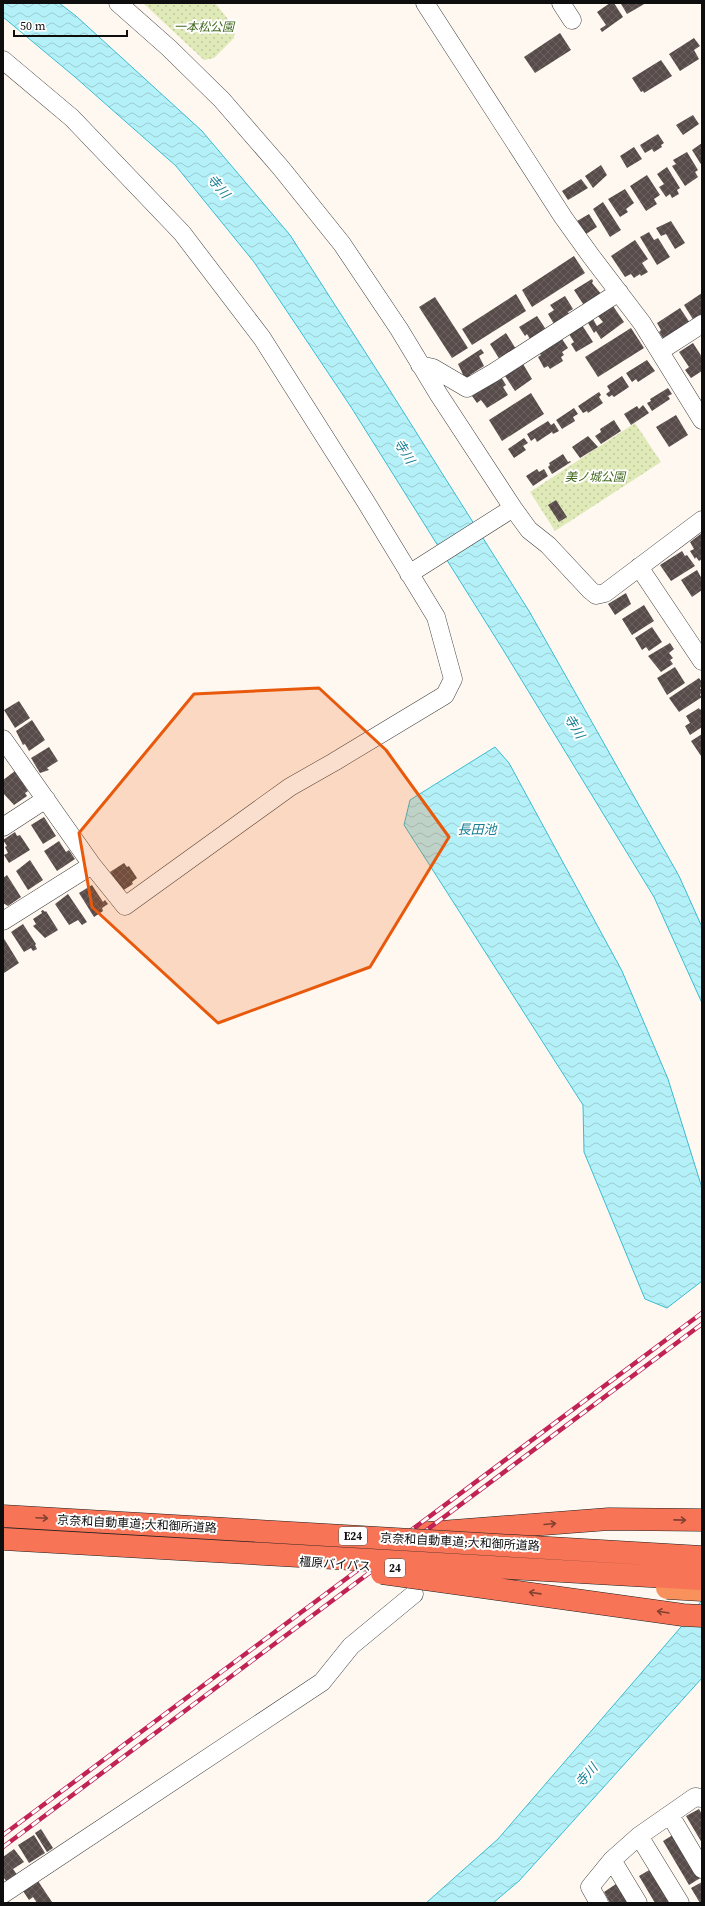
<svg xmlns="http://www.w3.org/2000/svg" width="705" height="1906" viewBox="0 0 705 1906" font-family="'Source Serif 4','Noto Sans JP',serif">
	<defs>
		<pattern id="park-dots" width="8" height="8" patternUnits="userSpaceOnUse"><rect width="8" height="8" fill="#e0eab8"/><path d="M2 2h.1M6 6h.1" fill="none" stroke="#bfc89d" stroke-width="1.8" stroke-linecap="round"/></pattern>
		<pattern id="water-waves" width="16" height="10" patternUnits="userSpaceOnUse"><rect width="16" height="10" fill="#b4f0f7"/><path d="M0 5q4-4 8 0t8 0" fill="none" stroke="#9acdd3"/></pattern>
		<pattern id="building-cross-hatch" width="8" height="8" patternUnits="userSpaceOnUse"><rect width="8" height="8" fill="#574c4a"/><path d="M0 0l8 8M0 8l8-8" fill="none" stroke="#6a6160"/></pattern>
	</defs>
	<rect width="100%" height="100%" fill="#fff8f0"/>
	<path fill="url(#park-dots)" d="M 143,3 L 215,3 L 235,28 L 234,38 L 214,58 L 204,60 Z
		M 635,423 L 661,462 L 555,531 L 530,492 Z"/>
	<path fill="url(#water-waves)" stroke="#39bcd0" d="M 3,3 L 59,3 L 76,16 L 202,131 L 290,235 L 387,386 L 529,611 L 679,876 L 702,927 L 702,1003 L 654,897 L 502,648 L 351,407 L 254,262 L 176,166 L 75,77 L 3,17 Z
		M 495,747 L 509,763 L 622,971 L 668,1079 L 702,1188 L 702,1281 L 667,1308 L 645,1299 L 584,1152 L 583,1105 L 404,825 L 410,800 Z
		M 702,1600 L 702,1678 L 519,1881 L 493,1903 L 426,1903 L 498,1839 L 687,1620 Z"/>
	<path fill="url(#building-cross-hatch)" d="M 610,3 L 614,3 L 623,17 L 602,32 L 600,29 L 606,25 L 597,12 Z
		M 623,3 L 646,3 L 627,14 L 621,4 Z
		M 560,33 L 571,50 L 535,73 L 524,57 Z
		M 694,38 L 700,46 L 694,50 L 699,59 L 680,71 L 669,54 Z
		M 661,60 L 672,76 L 644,93 L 643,91 L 641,92 L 632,78 Z
		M 693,115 L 699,124 L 683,135 L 676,125 Z
		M 658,134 L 664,143 L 661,145 L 662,147 L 654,152 L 652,149 L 645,153 L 640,145 Z
		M 702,143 L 702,166 L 692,150 Z
		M 634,147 L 642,159 L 627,168 L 620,156 Z
		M 687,152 L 698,170 L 695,172 L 698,177 L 685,186 L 672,166 L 676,164 L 673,160 Z
		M 601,165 L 607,175 L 593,188 L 585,176 Z
		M 667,167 L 680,188 L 677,190 L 679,194 L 672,198 L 670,194 L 666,197 L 659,187 L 664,184 L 657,174 Z
		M 647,175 L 660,195 L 654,199 L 657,204 L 646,211 L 630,186 Z
		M 581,179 L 588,188 L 568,200 L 562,191 Z
		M 625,189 L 634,203 L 626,209 L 628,212 L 620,217 L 608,199 Z
		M 603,202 L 621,230 L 610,237 L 593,209 Z
		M 589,214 L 597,227 L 586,234 L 577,221 Z
		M 671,221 L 685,243 L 675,249 L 666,234 L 661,236 L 656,228 Z
		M 649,232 L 654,240 L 658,238 L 670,257 L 657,265 L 640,237 Z
		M 635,240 L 648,259 L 642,263 L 648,272 L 641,276 L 640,274 L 634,278 L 631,274 L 625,277 L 611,256 Z
		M 574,256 L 585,273 L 532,307 L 522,290 Z
		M 592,279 L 593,281 L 592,283 L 602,295 L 585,307 L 574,290 Z
		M 702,293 L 702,315 L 694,321 L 684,305 Z
		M 516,294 L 526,311 L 472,345 L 462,329 Z
		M 565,296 L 573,309 L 568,312 L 569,314 L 554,324 L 548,314 L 554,310 L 550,305 Z
		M 435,297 L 468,348 L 452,358 L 419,307 Z
		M 613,306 L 624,322 L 601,339 L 596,331 L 594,333 L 588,323 L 593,319 L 597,326 L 603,322 L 598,316 Z
		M 680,308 L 690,323 L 664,340 L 659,332 L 661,330 L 657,323 Z
		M 537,316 L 547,331 L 531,341 L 527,334 L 525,336 L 519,327 Z
		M 582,325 L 593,342 L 576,352 L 571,344 L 574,342 L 569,334 Z
		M 631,328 L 644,348 L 598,377 L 585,357 Z
		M 506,333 L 516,349 L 500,360 L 490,344 Z
		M 562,339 L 568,348 L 562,352 L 564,355 L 561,357 L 563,361 L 550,369 L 548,366 L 544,368 L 538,357 L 541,355 L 539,353 Z
		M 693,343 L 702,357 L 702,371 L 691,378 L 685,370 L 689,367 L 679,352 Z
		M 481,349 L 484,353 L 479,356 L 484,366 L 470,375 L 471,378 L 466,381 L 458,364 Z
		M 647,360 L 655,371 L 638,382 L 636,379 L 632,382 L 626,373 Z
		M 523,364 L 532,379 L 515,391 L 505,376 Z
		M 622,376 L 629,387 L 614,397 L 612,395 L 609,397 L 606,394 L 610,391 L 607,386 Z
		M 501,377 L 506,385 L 503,387 L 508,395 L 487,408 L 481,400 L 477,403 L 472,396 Z
		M 668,388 L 672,394 L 668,396 L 670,399 L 652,411 L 647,403 L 651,401 L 650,399 Z
		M 599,392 L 601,395 L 599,397 L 603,403 L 588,413 L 587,411 L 583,413 L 578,406 Z
		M 531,393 L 544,414 L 502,441 L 489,420 Z
		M 643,405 L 649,413 L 631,425 L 624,414 L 637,406 L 639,409 Z
		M 574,408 L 578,414 L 573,417 L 575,421 L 562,429 L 556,420 Z
		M 676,415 L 688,435 L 669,447 L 656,427 Z
		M 614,420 L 621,431 L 601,444 L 595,436 L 601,432 L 600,429 Z
		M 548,421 L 551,425 L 554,423 L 559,431 L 553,434 L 552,432 L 537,442 L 535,438 L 531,441 L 527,434 Z
		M 588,436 L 598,447 L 580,458 L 572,447 Z
		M 524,438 L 528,443 L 523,446 L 526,450 L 514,458 L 508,449 Z
		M 563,454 L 568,462 L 570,461 L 571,462 L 552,474 L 548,467 L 550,465 L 549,463 Z
		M 537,469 L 539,472 L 544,469 L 548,476 L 533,486 L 526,476 Z
		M 556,500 L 567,517 L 559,522 L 548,505 Z
		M 702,533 L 702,559 L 699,561 L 696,557 L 695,559 L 690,551 L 694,549 L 690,542 Z
		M 682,551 L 685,556 L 687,555 L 695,566 L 671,581 L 660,565 Z
		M 697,570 L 702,579 L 702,590 L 692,597 L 681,580 Z
		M 626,593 L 631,604 L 615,615 L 608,604 Z
		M 644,605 L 654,621 L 632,635 L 622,619 Z
		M 652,627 L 662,642 L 649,651 L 646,647 L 642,650 L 635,638 Z
		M 670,643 L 674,649 L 669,653 L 673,658 L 670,660 L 673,664 L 661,672 L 648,656 Z
		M 675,667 L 685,683 L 667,695 L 657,678 Z
		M 699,678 L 702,682 L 702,686 L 700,688 L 702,691 L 700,695 L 702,697 L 679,712 L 669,698 Z
		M 19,701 L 30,718 L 15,728 L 4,710 Z
		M 699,708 L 700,710 L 702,708 L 702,727 L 690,735 L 685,726 L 690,723 L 686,716 Z
		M 32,720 L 45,740 L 29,751 L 25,744 L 23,745 L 16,731 Z
		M 702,734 L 702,756 L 701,756 L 691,741 Z
		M 49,747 L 58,761 L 47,768 L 49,770 L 40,773 L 31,758 Z
		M 15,771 L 28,791 L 25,793 L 27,796 L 14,805 L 3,793 L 3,780 Z
		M 44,817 L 56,836 L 43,844 L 31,825 Z
		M 15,832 L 17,836 L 20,835 L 30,850 L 9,863 L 4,855 L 8,853 L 5,847 L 7,846 L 3,840 Z
		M 59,841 L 66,852 L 69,850 L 75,859 L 57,871 L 44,851 Z
		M 30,860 L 43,880 L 28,890 L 16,871 Z
		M 124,863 L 127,867 L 129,866 L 137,878 L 132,882 L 133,884 L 122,891 L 110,872 Z
		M 7,875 L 21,897 L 8,906 L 3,903 L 3,878 Z
		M 92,885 L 103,902 L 105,900 L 108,904 L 102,908 L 103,911 L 94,917 L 79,893 Z
		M 68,894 L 87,922 L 82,925 L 78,920 L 69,925 L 55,904 Z
		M 43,910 L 45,912 L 46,911 L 58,930 L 45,938 L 33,926 L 36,924 L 33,919 L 42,913 L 41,911 Z
		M 23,924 L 36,944 L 35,945 L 37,949 L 33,951 L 31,948 L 24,952 L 11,932 Z
		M 3,937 L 19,963 L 4,973 L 3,971 Z
		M 699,1809 L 702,1814 L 702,1843 L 686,1816 Z
		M 41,1829 L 53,1848 L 47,1852 L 35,1833 Z
		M 676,1833 L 702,1877 L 689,1885 L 663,1841 Z
		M 34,1835 L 45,1853 L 29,1863 L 18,1845 Z
		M 14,1849 L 24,1862 L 13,1869 L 18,1876 L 8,1883 L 3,1877 L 3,1857 Z
		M 651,1869 L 672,1903 L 655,1903 L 639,1876 Z
		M 38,1881 L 52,1902 L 51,1903 L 37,1903 L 33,1897 L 29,1900 L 23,1891 Z
		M 702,1882 L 702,1903 L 700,1903 L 691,1888 Z
		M 616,1884 L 628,1903 L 610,1903 L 604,1892 Z"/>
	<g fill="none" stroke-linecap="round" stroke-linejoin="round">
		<defs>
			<path id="minor" d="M 118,3 L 169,48 L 222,100 L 281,168 L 342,244 L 399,329 L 439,395 L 513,508 L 529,530 L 548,545 L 590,590 L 596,595 L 605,593 L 702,520
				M 425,3 L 563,217 L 591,256 L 642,323 L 702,420
				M 561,3 L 572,20
				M 3,60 L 72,118 L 182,233 L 262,338 L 366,502 L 436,617 L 453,679 L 445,695 L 334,762 L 290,787 L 125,906 L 92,865 L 3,739
				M 660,351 L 702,324
				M 420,365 L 433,368 L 467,388 L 493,373 L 619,292
				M 639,567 L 702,661
				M 409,574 L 513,508
				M 3,827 L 46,799
				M 3,921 L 92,865
				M 670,1815 L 702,1869
				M 639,1836 L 680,1903
				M 612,1860 L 638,1903
				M 3,1894 L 322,1682 L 351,1646 L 414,1594
				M 599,1903 L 590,1887 L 612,1860 L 639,1836 L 695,1797 L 702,1798"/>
			<path id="motorway" d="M 428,1533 L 609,1519 L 702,1520"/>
		</defs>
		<use href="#minor" stroke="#414141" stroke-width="19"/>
		<use href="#motorway" stroke="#1f1f1f" stroke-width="23"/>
		<use href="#minor" stroke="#fff" stroke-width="18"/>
		<use href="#motorway" stroke="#f77456" stroke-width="22"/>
		<defs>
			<path id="rail" d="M 3,1835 L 702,1313
				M 3,1847 L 702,1324"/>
		</defs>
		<use href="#rail" stroke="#c22355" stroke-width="4.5"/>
		<use href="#rail" stroke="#fff" stroke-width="3" stroke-dasharray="9" stroke-linecap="butt"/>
		<defs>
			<path id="trunk-bridge" d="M 667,1588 L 702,1590"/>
			<path id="motorway-bridge" d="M 3,1516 L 702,1557
				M 3,1539 L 702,1579
				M 382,1573 L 683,1615 L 702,1616"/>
		</defs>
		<use href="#trunk-bridge" stroke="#1f1f1f" stroke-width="23" stroke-linecap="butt"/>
		<use href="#motorway-bridge" stroke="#1f1f1f" stroke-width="23" stroke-linecap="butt"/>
		<use href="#trunk-bridge" stroke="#f9915d" stroke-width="22"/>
		<use href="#motorway-bridge" stroke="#f77456" stroke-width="22"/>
	</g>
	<defs><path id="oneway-shaft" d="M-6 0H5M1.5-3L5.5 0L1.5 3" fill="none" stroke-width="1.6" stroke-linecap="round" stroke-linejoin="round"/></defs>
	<g stroke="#824132">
		<use href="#oneway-shaft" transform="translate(42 1518) rotate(3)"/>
		<use href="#oneway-shaft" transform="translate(680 1520) rotate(1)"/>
		<use href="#oneway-shaft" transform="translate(550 1524) rotate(-5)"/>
		<use href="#oneway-shaft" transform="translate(535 1593) rotate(-172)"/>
		<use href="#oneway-shaft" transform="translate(663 1612) rotate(-171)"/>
	</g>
	<path fill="#e8590c" fill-opacity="0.2" stroke="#e8590c" stroke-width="3" stroke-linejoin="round" d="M 319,688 L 386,750 L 449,837 L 370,967 L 218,1023 L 92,907 L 79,833 L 194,694 Z"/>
	<g text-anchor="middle" stroke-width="4" stroke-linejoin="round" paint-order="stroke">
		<g fill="#fff" stroke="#565656" stroke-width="1">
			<rect x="339" y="1527" width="28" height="18" rx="3"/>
			<rect x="385" y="1559" width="20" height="18" rx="3"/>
		</g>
		<g font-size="11" font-weight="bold" fill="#0e0e0e">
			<text x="353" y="1540">E24</text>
			<text x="395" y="1572">24</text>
		</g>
		<g font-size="12" font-style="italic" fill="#41681d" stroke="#fff">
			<text x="204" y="31">一本松公園</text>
			<text x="595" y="481">美ノ城公園</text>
		</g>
		<g font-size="12" fill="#0e0e0e" stroke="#fff">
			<text transform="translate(137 1524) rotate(3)" y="4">京奈和自動車道;大和御所道路</text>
			<text transform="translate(460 1542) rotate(3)" y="4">京奈和自動車道;大和御所道路</text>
			<text transform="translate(335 1564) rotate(4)" y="4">橿原バイパス</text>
		</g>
		<g font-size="13" font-style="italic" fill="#157f94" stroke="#fff">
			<text transform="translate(219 186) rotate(50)" y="5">寺川</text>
			<text transform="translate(405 451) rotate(58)" y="5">寺川</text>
			<text transform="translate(575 726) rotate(59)" y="5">寺川</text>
			<text x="477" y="834">長田池</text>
			<text transform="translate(586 1775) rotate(-49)" y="5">寺川</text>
		</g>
	</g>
	<rect width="705" height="1906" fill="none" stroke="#0e0e0e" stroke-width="8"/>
	<path d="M14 30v6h113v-6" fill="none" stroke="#0e0e0e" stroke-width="2"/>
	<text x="20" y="30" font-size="12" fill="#0e0e0e" stroke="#ffffff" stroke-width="3" paint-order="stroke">50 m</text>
</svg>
